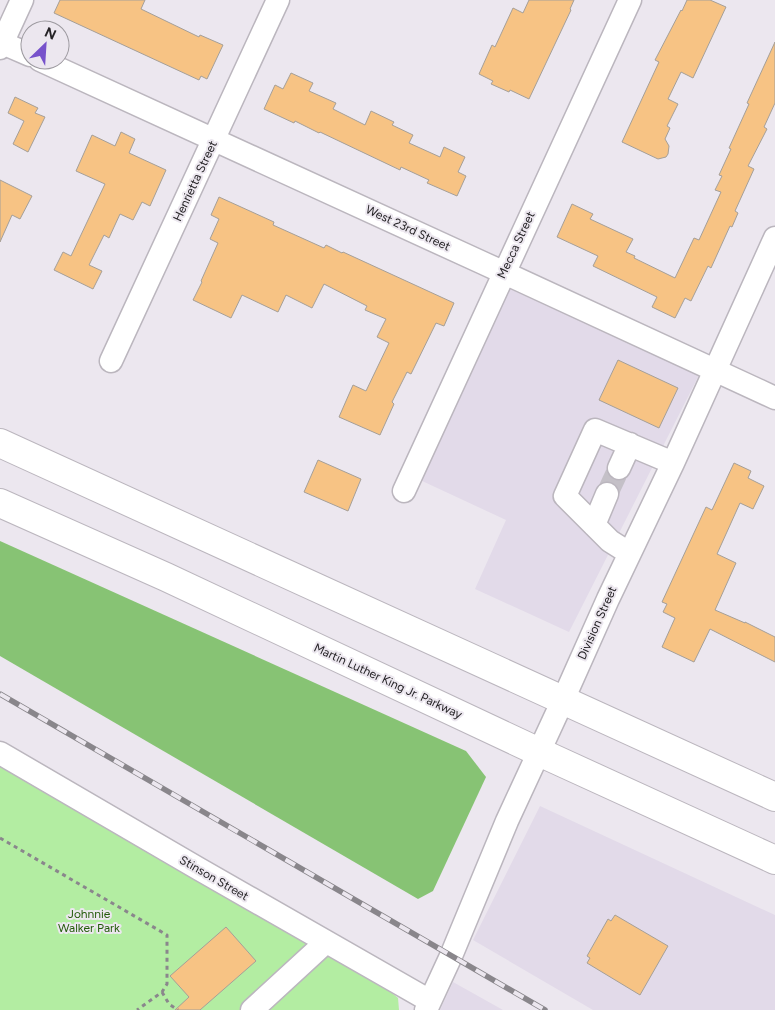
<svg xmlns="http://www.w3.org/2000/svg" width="775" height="1010" viewBox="0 0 775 1010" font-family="Figtree,sans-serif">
	<rect width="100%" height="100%" fill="#ece7ef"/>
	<path fill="#e2dae9" d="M 510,289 L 699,375 L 569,632 L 475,589 L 506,520 L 420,480 Z
		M 540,806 L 775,915 L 775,1010 L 593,1010 L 473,940 Z
		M 453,982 L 503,1010 L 440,1010 Z"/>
	<path fill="#b3eda2" d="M 0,766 L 392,993 L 398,998 L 399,1010 L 0,1010 Z"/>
	<path fill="#87c374" d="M 0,541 L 466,751 L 486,777 L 433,891 L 418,899 L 0,656 Z"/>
	<path fill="#f7c384" stroke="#a59f98" d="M 60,0 L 145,0 L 141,9 L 199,37 L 200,35 L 223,45 L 207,79 L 201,76 L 199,80 L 54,13 Z
		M 529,0 L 574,0 L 570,9 L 571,10 L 529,99 L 510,90 L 509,92 L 491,84 L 493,81 L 479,74 L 492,45 L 495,47 L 513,8 L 523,13 Z
		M 687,0 L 710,0 L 726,7 L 693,78 L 681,72 L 668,99 L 678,104 L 667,126 L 670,128 L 665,139 L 669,146 L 668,154 L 666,157 L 658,159 L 622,142 L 659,62 L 655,60 L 681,10 L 682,11 Z
		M 775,42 L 775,103 L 764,127 L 767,129 L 748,166 L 754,169 L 735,211 L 738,213 L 732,227 L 730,226 L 711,268 L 708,266 L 691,301 L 685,298 L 675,318 L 652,307 L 657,297 L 593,266 L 598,256 L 557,237 L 572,204 L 593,214 L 590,219 L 633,239 L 626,252 L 635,256 L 634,258 L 675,278 L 694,238 L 699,240 L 721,192 L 715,190 L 722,176 L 719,175 L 731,149 L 729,148 L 749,104 L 747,103 Z
		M 291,73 L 313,83 L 309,91 L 336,103 L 333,109 L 365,125 L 371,111 L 394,122 L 392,125 L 413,135 L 409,143 L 440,157 L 444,147 L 465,157 L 458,172 L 466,176 L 457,196 L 427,183 L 429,180 L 401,167 L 400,170 L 320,132 L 319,133 L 295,121 L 294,123 L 264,109 L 275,85 L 283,89 Z
		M 15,97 L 38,108 L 35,113 L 45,117 L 28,152 L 13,144 L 24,121 L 8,113 Z
		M 121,132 L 135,139 L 129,153 L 166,170 L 150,206 L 142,202 L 133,220 L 120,214 L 109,238 L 104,235 L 89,265 L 102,271 L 93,289 L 54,270 L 63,252 L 71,256 L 105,184 L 76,171 L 92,135 L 115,146 Z
		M 0,180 L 32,196 L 20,219 L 12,215 L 0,242 Z
		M 219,197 L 274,222 L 273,225 L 324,248 L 326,245 L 342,253 L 343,252 L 454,303 L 444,326 L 436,323 L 411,374 L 407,372 L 392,402 L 394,404 L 380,435 L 339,417 L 353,385 L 366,391 L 389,343 L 377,337 L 386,319 L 365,310 L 367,306 L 324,284 L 312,308 L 286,295 L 278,312 L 242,295 L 231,318 L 193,300 L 202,282 L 201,281 L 218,243 L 210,239 L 219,219 L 211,215 Z
		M 618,360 L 678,388 L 659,428 L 599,400 Z
		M 318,460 L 361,479 L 348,511 L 304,492 Z
		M 734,463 L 751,471 L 748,478 L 764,486 L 753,509 L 740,503 L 717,554 L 736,563 L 715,610 L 745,623 L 745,622 L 775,637 L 775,662 L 710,629 L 694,662 L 662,647 L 675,618 L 663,612 L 667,604 L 662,602 L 706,507 L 712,510 Z
		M 615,915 L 668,946 L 640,995 L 587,963 L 590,958 L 587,956 L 608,919 L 611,921 Z
		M 226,927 L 256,961 L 200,1010 L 175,1010 L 189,997 L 170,976 Z"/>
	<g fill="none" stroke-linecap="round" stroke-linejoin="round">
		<path stroke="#c4c0c7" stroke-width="22" stroke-dasharray="22 11" stroke-linecap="butt" d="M 607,494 L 619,468"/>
		<defs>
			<path id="minor" d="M 0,42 L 30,55
				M 0,48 L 22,0
				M 40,60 L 483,263 L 775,398
				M 111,361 L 278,0
				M 619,468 L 630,444
				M 404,491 L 630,0
				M 594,525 L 607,494
				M 629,553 L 610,541 L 565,496 L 595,430 L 673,463
				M 0,753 L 199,869 L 430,1001
				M 252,1010 L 326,942
				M 426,1010 L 451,956 L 507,821 L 563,700 L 608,599 L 673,463 L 775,238"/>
			<path id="highway" d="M 0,443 L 775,797
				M 0,503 L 166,577 L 539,752 L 775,860"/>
		</defs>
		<use href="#minor" stroke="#bbb6be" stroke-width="25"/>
		<use href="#highway" stroke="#bbb6be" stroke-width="30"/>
		<path stroke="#8a868c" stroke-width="3" stroke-dasharray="4 4" stroke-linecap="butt" d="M 0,838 L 167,935 L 167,984 L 162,992 L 137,1010
			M 162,992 L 169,1004 L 178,1010"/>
		<use href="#minor" stroke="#fff" stroke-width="22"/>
		<use href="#highway" stroke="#fff" stroke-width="28"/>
		<defs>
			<path id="rail" d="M 0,694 L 545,1010"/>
		</defs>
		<use href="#rail" stroke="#89868b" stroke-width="5.5"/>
		<use href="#rail" stroke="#ece7ef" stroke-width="4" stroke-dasharray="11" stroke-linecap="butt"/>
	</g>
	<g text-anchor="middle" stroke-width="4" stroke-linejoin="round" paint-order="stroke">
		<g font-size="12" fill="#252326" stroke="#ece7ef">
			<text transform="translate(195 181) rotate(-65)" y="4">Henrietta Street</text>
			<text transform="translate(408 228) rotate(25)" y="4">West 23rd Street</text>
			<text transform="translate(516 245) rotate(-65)" y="4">Mecca Street</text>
			<text transform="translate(597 623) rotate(-66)" y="4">Division Street</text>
			<text transform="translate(388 681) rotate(25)" y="4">Martin Luther King Jr. Parkway</text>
			<text transform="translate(214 878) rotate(30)" y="4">Stinson Street</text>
		</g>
		<g font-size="12" fill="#245c0b" stroke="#ece7ef">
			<text x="89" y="918">Johnnie<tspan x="89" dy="14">Walker Park</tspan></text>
		</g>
	</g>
	<g transform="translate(45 45) rotate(25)"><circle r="24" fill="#ece7ef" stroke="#9c999f"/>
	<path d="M0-4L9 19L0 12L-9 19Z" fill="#7752cb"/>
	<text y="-8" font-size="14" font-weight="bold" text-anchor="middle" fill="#252326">N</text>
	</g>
</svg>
